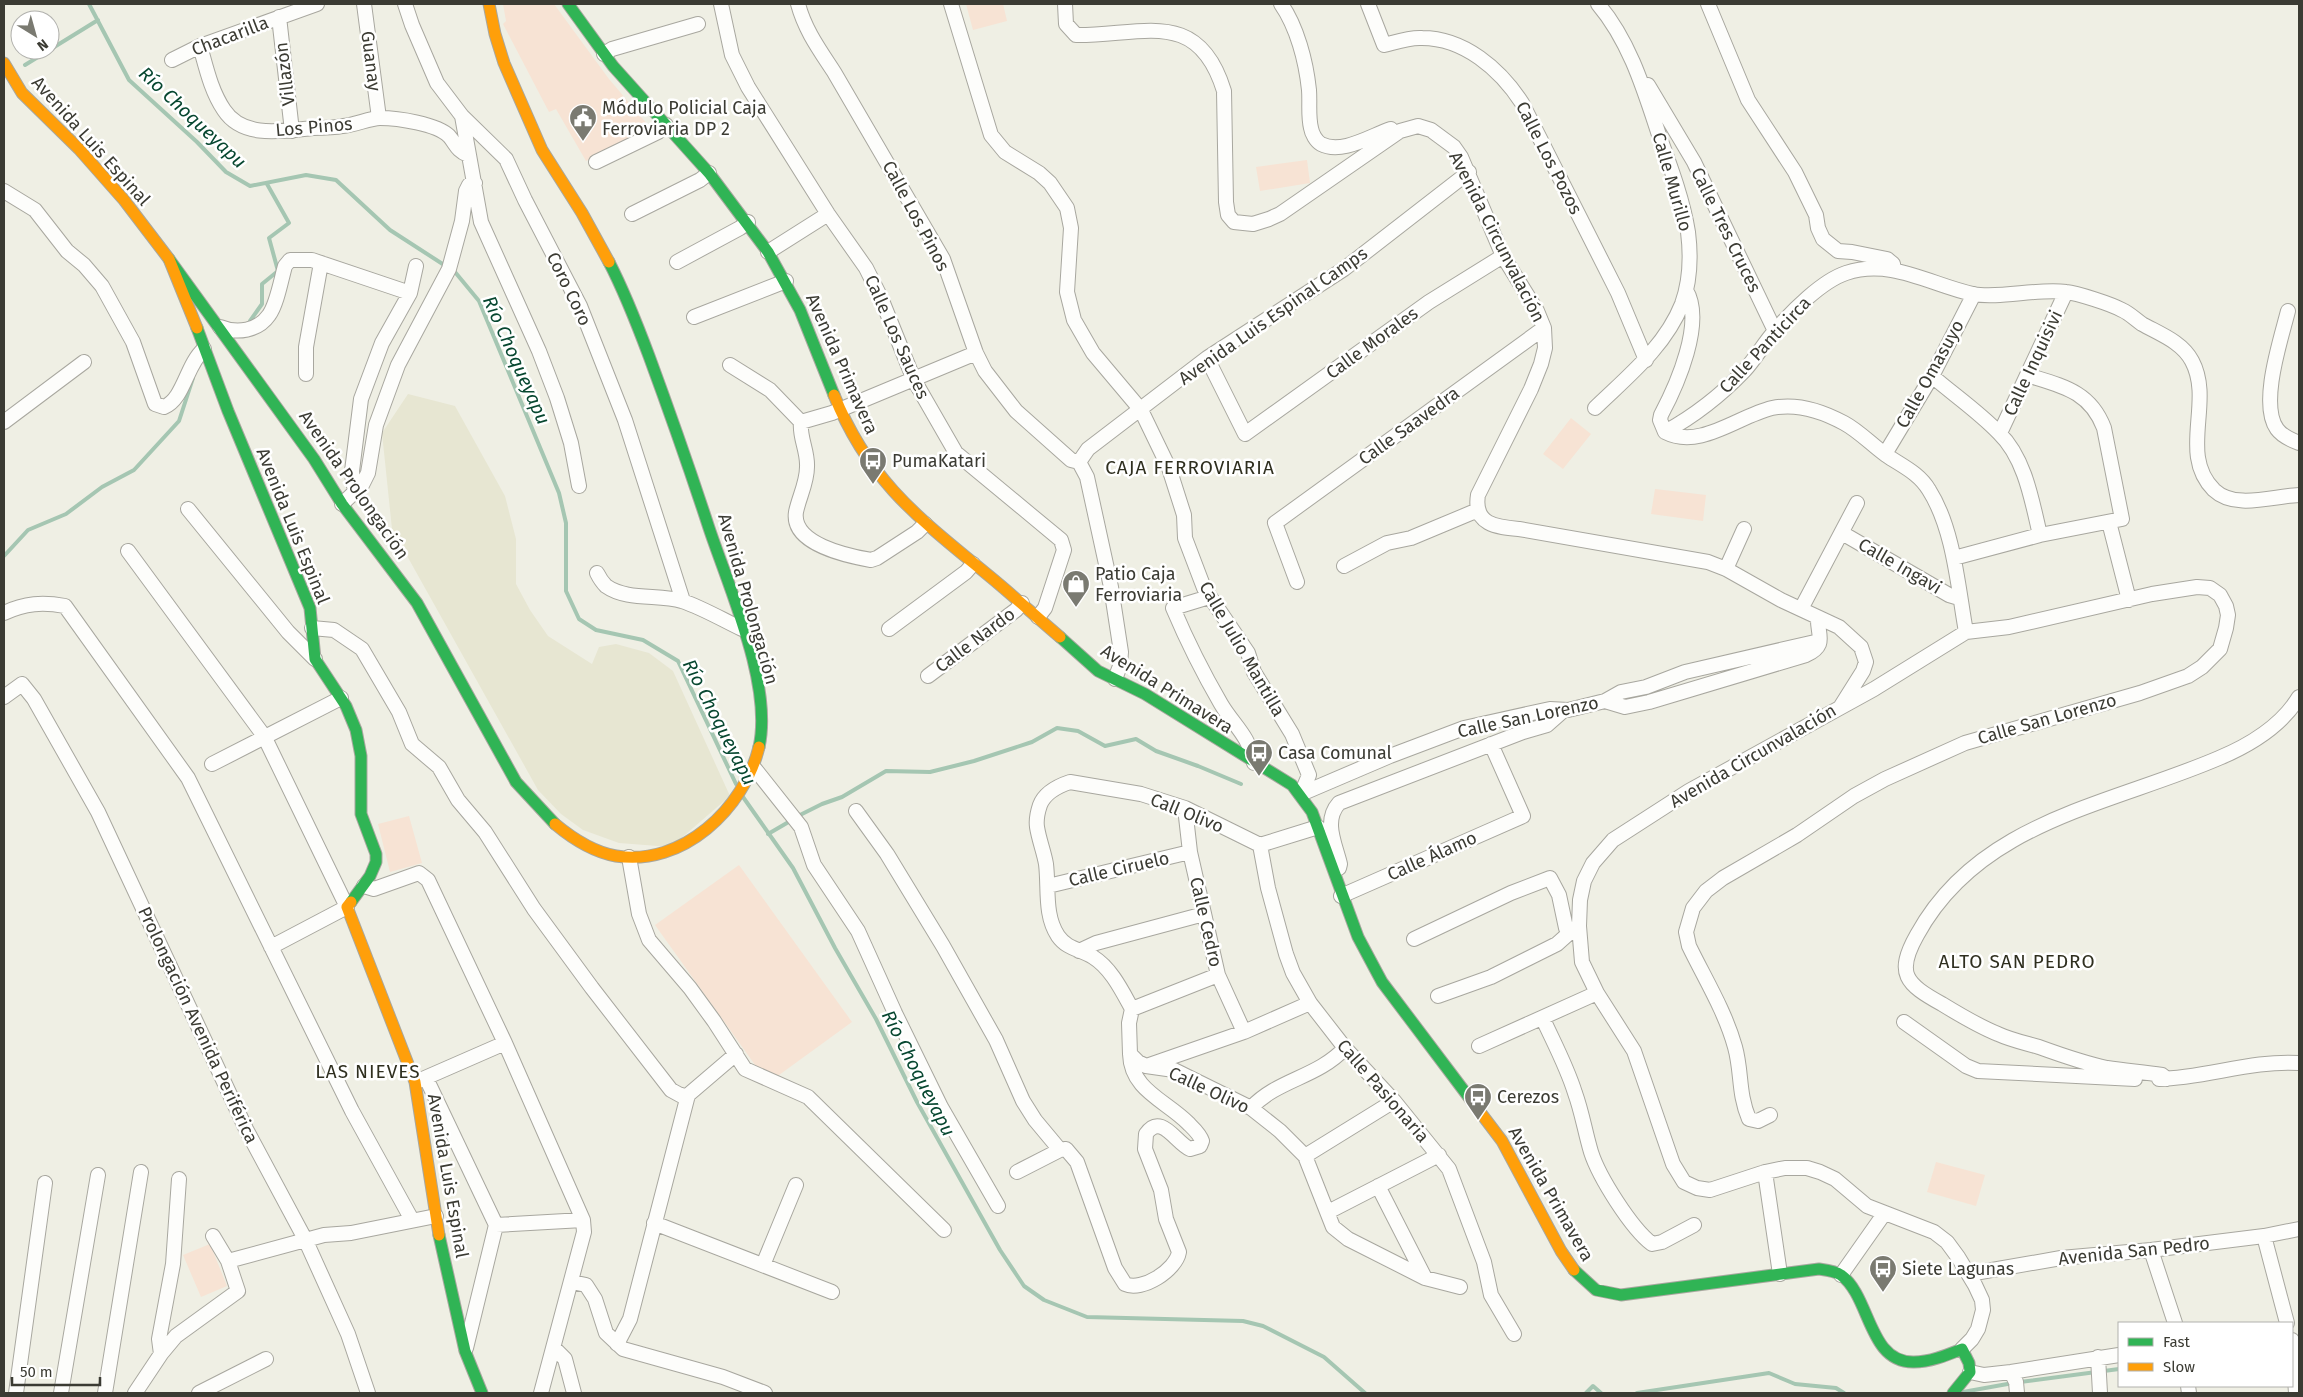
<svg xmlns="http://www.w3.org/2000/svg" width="2303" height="1397" viewBox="0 0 2303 1397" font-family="'Fira Sans',sans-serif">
	<rect width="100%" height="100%" fill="#efefe4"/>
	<path fill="#e7e6d2" d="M 408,394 L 455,406 L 505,496 L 516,539 L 516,584 L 530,610 L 548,636 L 592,664 L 599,647 L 616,644 L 649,653 L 673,671 L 730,796 L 671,847 L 619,843 L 583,830 L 561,814 L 538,790 L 392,529 L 382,433 Z"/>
	<path fill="#f7e3d4" d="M 503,4 L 554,4 L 609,79 L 648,125 L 646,131 L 586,161 L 556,109 L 549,112 L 503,24 L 506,21 Z
		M 966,4 L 1003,4 L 1007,21 L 973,30 Z
		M 1307,160 L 1310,183 L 1260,191 L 1256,167 Z
		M 1571,418 L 1591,434 L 1563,469 L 1543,454 Z
		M 1655,489 L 1706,495 L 1703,521 L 1651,514 Z
		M 409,816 L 422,863 L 390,872 L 378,824 Z
		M 739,865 L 852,1022 L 768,1083 L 655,925 Z
		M 1936,1162 L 1985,1175 L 1976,1206 L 1927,1192 Z
		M 210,1244 L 227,1286 L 201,1297 L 183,1255 Z"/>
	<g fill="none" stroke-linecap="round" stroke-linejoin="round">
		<path stroke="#a5c6b2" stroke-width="4" d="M 89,4 L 129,80 L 197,142 L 226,172 L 250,186 L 306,175 L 336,180 L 390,230 L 455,272 L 479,301 L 559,493 L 566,523 L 566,591 L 579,619 L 596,630 L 643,640 L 678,661 L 736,784
			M 25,65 L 98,20
			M 250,321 L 262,304 L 262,284 L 278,271 L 269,238 L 289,223 L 267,184
			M 4,556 L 28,530 L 66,514 L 102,487 L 134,470 L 179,421 L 193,378
			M 743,797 L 793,868 L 835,948 L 876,1019 L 917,1102 L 1000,1250 L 1024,1286 L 1044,1300 L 1087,1317 L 1243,1321 L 1263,1326 L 1324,1357 L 1365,1393
			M 798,816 L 822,804 L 842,797 L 886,771 L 930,772 L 974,761 L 1032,742 L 1057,728 L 1078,731 L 1105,746 L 1136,739 L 1156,751 L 1198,766 L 1241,784
			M 768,834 L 792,820
			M 2020,1382 L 2119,1369
			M 1963,1392 L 2013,1383
			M 1586,1393 L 1593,1386 L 1601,1393
			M 1637,1393 L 1769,1373 L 1795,1384 L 1836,1388 L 1844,1393"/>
		<defs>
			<path id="street" d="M 364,4 L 379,118
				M 405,4 L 412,25 L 437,83 L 462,116 L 506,159 L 525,200 L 580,306 L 625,420 L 683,601
				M 721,4 L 732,55 L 748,87 L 828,214 L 866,268 L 881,298 L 914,380 L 956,453 L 1061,540 L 1064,550 L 1045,608 L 1038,617
				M 798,4 C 805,30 819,49 834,72 L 943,259 L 976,353 L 985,371 L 1016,411 L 1071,460 L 1079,462
				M 951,4 L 991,135 L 1005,152 L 1039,173 L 1050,183 L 1067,208 L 1071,228 L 1067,292 L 1074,320 L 1093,353 L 1141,410 L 1169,468 L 1184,515 L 1185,538 L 1204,588 L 1248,653 L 1254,672 L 1292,734 L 1309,775 L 1301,794
				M 1065,4 L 1066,24 L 1076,35 C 1141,36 1198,6 1224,91 L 1226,202 L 1228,215 L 1234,222 L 1253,224 L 1269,219 L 1280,214 L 1400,131 L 1418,126 L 1431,130 L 1454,147 L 1461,157 L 1503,256 L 1537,311 L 1544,328 L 1545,348 L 1541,364 L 1531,389 L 1478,495 C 1473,525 1497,527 1519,529 L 1708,562 L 1726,569 L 1781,600 L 1839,627 L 1861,647 L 1866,662 L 1863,671 L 1841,706
				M 1281,4 C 1297,27 1306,61 1309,90 C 1310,103 1308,116 1311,128 C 1312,134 1316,141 1321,144 C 1342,155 1372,135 1391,129
				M 1368,4 L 1384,45 C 1396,42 1410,37 1422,38 C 1464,38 1500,69 1522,103 L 1618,293 L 1646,360
				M 1708,4 L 1748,100 L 1795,172 L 1816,215 L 1818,228 L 1823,239 L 1838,251 L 1852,252 L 1887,259 L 1893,264 L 1894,270
				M 279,17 L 292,131
				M 200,46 C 206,67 211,91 224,110 C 243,139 283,131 313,128 C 323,128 333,128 343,126 C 354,125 371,118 380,118 C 398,118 437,124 449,136 C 456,144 457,151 468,155
				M 604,54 L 612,49 L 698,24
				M 172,60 L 200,46 L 317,4
				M 1648,85 L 1694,162 L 1775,331
				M 462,116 L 481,222 L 539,351 L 557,398 L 571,443 L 579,486
				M 596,162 L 658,132 L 666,125
				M 4,191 L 35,210 L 67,251 L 84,265 L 102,286 L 133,342 L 155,404 L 164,407 C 184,399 186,365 204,349
				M 632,214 L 700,180 L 709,173
				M 768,252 L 828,214
				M 677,262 L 740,228 L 748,222
				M 1686,290 C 1705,322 1677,385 1661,415 L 1660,420 L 1665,432 C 1700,450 1738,416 1772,408 C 1796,403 1822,411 1844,423 C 1859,431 1872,445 1886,455 C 1902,466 1919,473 1929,490 C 1954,529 1958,588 1966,632
				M 2288,311 C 2281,339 2259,404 2277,429 C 2282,436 2291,440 2299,443
				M 694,317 L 786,281
				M 220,327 C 237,334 258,331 269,315 C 277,304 281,280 285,266 L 290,260 L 312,260 L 410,293
				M 1207,358 L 1245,434 L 1429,302 L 1503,256
				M 730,365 L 770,390 L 801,422 C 799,437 808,451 807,467 C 807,483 799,497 796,512 C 791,544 848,556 871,560 L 877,558 L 917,532 L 925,524
				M 306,374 L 306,347 L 321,263
				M 1932,376 C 1954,395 1979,412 1999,433 C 2025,458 2032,501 2040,535
				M 1595,408 C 1627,377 1665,347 1682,304 C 1690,282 1691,256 1688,232 C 1683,201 1672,171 1661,141 C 1645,93 1631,43 1598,4
				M 4,422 L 84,362
				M 801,422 L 832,413 L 976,353
				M 1665,432 C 1694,416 1721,395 1744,371 C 1756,358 1764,343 1775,331 C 1792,311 1822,281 1846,273 C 1891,258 1931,285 1973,294 C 1999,299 2038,288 2066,292 C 2077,293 2111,304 2122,310 C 2129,313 2135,319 2142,324 C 2160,334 2182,342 2192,361 C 2214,402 2178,454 2214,490 C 2235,510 2273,496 2299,495
				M 2000,433 L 2066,292
				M 1885,454 L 1932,376 L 1974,294
				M 1079,462 L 1088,449 L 1207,358 L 1344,269 L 1469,172
				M 1079,462 L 1087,477 L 1111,587 L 1121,652 L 1120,666 L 1115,679
				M 356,491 L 353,483 L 352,471 L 361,399 L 382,343 L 410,293 L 416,266
				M 342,504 L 362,485 L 368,473 L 376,425 L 398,365 L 449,269 L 462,221 L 466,191 L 469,185 L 475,183
				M 188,509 L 288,632 L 315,659
				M 2109,522 L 2129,600
				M 1842,533 L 1949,595 L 1959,598
				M 128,551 L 264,736 L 347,907 L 271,947
				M 1954,558 L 2040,535 L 2122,519 L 2104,428 C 2090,391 2062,386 2027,375
				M 1344,566 L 1387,543 L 1411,538 L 1478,510
				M 1726,569 L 1744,529
				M 597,573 C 599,577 603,583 606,586 C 627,601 659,594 682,601 C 703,608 723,620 742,629
				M 1297,582 L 1275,523 L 1544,328
				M 1209,597 L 1173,608 C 1187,641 1203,673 1221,704 C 1234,726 1249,735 1254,763
				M 1801,609 L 1857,503
				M 4,613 C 25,603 43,602 65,606 L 188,778 L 352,1111 L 412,1220
				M 312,628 L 334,630 L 362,649 L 399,712 L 412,744 L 439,767 L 458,800 L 485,832 L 534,909 L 592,988 L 671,1090 L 682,1096 L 688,1095 L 736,1054
				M 889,629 L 966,572 L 973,564
				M 928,676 L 1016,610 L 1022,603
				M 4,697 L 22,684 L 34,699 L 98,812 L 246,1129 L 305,1239 L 348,1334 L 368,1393
				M 1605,701 L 1625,707 L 1649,702 L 1806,655 C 1828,645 1817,635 1818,618
				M 212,764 L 341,698
				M 755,769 L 801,827 L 814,865 L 858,931 L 895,1013 L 941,1107 L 998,1206
				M 1301,794 L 1390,756 L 1464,728 L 1550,709 L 1568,710 L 1605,701 L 1621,692 L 1646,687 L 1685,672 L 1815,642 L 1818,644
				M 1185,808 L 1190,852 L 1218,975 L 1244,1032
				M 856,811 L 887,854 L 943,946 L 996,1040 L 1023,1101 L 1035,1120 L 1060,1150
				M 1260,845 L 1185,808 L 1141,794 L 1070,782 C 1058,786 1045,792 1040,805 C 1038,811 1036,820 1037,827 C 1039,840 1044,852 1046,864 C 1049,888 1044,915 1058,936 C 1067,949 1080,949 1093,957 C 1111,968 1122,991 1132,1009 L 1129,1023 L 1130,1054 L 1138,1062 L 1146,1066 L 1174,1070 L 1251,1108 L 1280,1131 L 1305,1156 L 1333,1227 L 1348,1239 L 1425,1278 L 1460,1287
				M 1260,845 L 1268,888 L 1286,954 L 1293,973 L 1310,1003 L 1345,1048 L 1394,1101 L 1449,1169 L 1484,1262 L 1491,1295 L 1514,1334
				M 1260,845 L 1318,827
				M 629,857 L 639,914 L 649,940 L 690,988 L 714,1021 L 745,1069 L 808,1097 L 944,1230
				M 1339,868 L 1340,864 C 1335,843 1323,821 1339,803 L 1523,732 L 1547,725 L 1564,710
				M 364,886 L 374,889 L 419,873 L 428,880 L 505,1043 L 583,1220 L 584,1232 L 541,1393
				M 1048,886 L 1190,852
				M 1341,896 L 1523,816 L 1491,744
				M 1414,939 L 1511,893 L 1550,878 L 1559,895 L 1566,928 L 1569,932
				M 1079,951 L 1096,943 L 1204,914
				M 1438,996 L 1491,977 L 1557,944 L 1576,927
				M 1132,1009 L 1218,975
				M 1543,1019 C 1554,1043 1567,1067 1575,1093 C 1582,1112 1585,1132 1591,1152 C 1599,1177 1631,1228 1652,1244 L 1662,1242 L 1694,1225
				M 1904,1022 L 1966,1066 L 1978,1071 L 2135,1079
				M 1479,1046 L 1597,993
				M 1149,1065 L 1244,1032 L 1310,1003
				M 426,1078 L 496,1225 L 466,1348
				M 2159,1079 C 2206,1078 2251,1060 2299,1063
				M 2167,1079 L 2162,1075 C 2144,1072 2125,1071 2107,1068 C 2084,1063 2061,1055 2039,1047 C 2025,1043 2011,1040 1998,1034 C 1978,1026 1960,1015 1942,1004 C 1906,984 1895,974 1917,935 C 1979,821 2110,805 2219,758 C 2250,745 2282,725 2299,697
				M 418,1081 L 505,1043
				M 1251,1108 C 1278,1079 1317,1078 1345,1048
				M 1770,1115 L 1758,1121 L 1749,1119 C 1738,1093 1742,1072 1735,1047 C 1725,1011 1705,979 1689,946 L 1686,932 L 1693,908 L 1706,891 L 1723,878 L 1797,835 L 1854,796 L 1885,779 L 1965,743 L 2140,693 L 2188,676 L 2202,667 L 2220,649 L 2226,628 L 2228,615 L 2226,606 L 2220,595 L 2210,588 L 2197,587 L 2152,594 L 2009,627 L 1966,632 L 1874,689 L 1689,791 L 1613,840 L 1593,863 L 1584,881 L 1580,900 L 1579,926 L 1582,962 L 1597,993 L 1634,1051 L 1673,1164 L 1684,1182 L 1697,1188 L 1710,1190 L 1765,1172 L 1785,1168 L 1807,1168 L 1820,1172 L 1835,1179 L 1867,1206 L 1934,1232 L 1947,1242 L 1958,1257 L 1975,1285 L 1982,1300 L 1983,1310 L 1978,1329 L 1972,1339 L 1962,1349
				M 1305,1156 L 1394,1101
				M 1017,1172 L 1060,1150 L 1066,1149 L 1077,1162 L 1115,1268 L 1125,1284 C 1142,1292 1176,1270 1179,1252 L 1166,1219 L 1161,1190 L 1145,1149 L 1146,1134 C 1161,1112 1176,1143 1190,1149 L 1200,1146 L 1202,1141 C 1200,1134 1193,1128 1188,1123 C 1165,1100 1131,1090 1130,1054
				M 1765,1172 L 1780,1274
				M 1378,1186 L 1425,1278
				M 1328,1212 L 1439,1155
				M 654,1223 L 832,1292
				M 496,1225 L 583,1220
				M 2264,1236 L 2287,1323
				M 2151,1250 L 2175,1323
				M 228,1261 L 324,1235 L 351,1233 L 436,1216
				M 763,1265 L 796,1185
				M 1969,1274 L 2061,1258 L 2151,1250 L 2264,1236 L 2299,1229
				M 1841,1275 L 1884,1214
				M 572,1282 L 586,1285 L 595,1299 L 606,1333 L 623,1349 L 723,1377 L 765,1393
				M 2292,1340 L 2296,1393
				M 617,1344 L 630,1319 L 688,1095
				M 554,1348 L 565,1359 L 574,1393
				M 161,1354 L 159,1339 L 173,1264 L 179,1179
				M 2098,1357 L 2100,1393
				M 1970,1372 L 1984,1375 L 2011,1372 L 2119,1355
				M 2011,1372 L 2016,1382 L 2017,1393
				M 2188,1386 L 2189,1393
				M 16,1393 L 45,1183
				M 61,1393 L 98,1175
				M 105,1393 L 141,1172
				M 135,1393 L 161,1354 L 176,1336 L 238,1291 L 228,1261 L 213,1236
				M 199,1393 L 266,1359"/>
			<path id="fast" d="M 568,4 L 613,66 L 709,173 L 768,252 L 800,310 L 834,395
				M 169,259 L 314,459 L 342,504 L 417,603 L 516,782 L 555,824
				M 609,262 C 625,293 637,324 649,356 C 670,413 690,470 709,528 C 729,588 773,685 759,747
				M 197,328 L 228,411 L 310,608 L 315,659 L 346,706 L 356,730 L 361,756 L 361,814 L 376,854 L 376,862 L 370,876 L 351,902
				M 1060,637 L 1098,671 L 1145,694 L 1292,785 L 1312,812 L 1358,937 L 1382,982 L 1480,1112
				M 439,1235 L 465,1351 L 482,1393
				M 1574,1270 L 1596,1290 L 1621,1295 L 1819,1269 C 1826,1270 1835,1271 1841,1275 C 1871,1297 1868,1363 1914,1362 C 1930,1362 1947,1355 1962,1349 L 1969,1363 L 1970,1372 L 1953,1393"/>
			<path id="slow" d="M 489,4 L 495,34 L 504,63 L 542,150 L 582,213 L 609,262
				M 4,63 L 22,93 L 79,149 L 124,200 L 169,259 L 197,328
				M 834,395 C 871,487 927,524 1000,585 C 1020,602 1040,620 1060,637
				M 555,824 C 573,839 593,852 616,856 C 682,867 744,809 759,747
				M 351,902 L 347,907 L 415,1082 L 439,1235
				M 1480,1112 L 1502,1141 L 1561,1251 L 1574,1270"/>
		</defs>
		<use href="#street" stroke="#a8a79f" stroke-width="16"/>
		<use href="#fast" stroke="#a8a79f" stroke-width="13"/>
		<use href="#slow" stroke="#a8a79f" stroke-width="13"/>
		<use href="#street" stroke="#fdfdfb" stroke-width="14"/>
		<use href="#fast" stroke="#30b455" stroke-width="11"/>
		<use href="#slow" stroke="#ff9f0a" stroke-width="11"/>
	</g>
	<defs>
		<symbol id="civic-pin" viewBox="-11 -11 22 30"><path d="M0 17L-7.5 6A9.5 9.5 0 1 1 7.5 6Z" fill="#7a7a71" stroke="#fff"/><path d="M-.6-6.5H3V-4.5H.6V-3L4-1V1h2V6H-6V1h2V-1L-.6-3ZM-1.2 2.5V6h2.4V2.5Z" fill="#fff"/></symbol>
		<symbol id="bus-pin" viewBox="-11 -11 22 30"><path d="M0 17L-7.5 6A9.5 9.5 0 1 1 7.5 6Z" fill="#7a7a71" stroke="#fff"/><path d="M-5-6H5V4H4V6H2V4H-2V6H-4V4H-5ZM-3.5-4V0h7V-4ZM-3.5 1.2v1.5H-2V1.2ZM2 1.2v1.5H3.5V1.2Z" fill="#fff"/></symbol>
		<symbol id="shop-pin" viewBox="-11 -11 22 30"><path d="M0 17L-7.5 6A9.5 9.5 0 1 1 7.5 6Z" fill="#7a7a71" stroke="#fff"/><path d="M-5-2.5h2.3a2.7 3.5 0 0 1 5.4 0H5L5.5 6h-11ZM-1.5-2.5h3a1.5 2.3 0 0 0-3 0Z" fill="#fff"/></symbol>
	</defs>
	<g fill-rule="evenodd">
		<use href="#civic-pin" x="567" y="102" width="32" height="43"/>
		<use href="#bus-pin" x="857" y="445" width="32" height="43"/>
		<use href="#shop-pin" x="1060" y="568" width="32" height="43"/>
		<use href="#bus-pin" x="1243" y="737" width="32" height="43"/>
		<use href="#bus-pin" x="1462" y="1081" width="32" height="43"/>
		<use href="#bus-pin" x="1867" y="1253" width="32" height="43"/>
	</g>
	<g text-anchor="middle" stroke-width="5" stroke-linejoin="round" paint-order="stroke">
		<g font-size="18" fill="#3b3b33" stroke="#fff">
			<text transform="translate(230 36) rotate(-21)" y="6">Chacarilla</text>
			<text transform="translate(371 61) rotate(83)" y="6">Guanay</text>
			<text transform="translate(285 74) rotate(-97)" y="6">Villazón</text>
			<text transform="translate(314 127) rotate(-5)" y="6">Los Pinos</text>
			<text transform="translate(91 141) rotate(48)" y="6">Avenida Luis Espinal</text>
			<text transform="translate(1549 158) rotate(63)" y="6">Calle Los Pozos</text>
			<text transform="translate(1672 182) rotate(74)" y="6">Calle Murillo</text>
			<text transform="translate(916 216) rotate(62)" y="6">Calle Los Pinos</text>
			<text transform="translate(1726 230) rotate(64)" y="6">Calle Tres Cruces</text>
			<text transform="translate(1497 237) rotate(63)" y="6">Avenida Circunvalación</text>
			<text transform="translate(569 289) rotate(64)" y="6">Coro Coro</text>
			<text transform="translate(1273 316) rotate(-35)" y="6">Avenida Luis Espinal Camps</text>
			<text transform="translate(897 337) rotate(66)" y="6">Calle Los Sauces</text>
			<text transform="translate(1372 343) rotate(-36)" y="6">Calle Morales</text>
			<text transform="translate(1765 345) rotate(-47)" y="6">Calle Panticirca</text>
			<text transform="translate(2033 363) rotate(-65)" y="6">Calle Inquisivi</text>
			<text transform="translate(842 364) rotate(66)" y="6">Avenida Primavera</text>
			<text transform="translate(1930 374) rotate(-61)" y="6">Calle Omasuyo</text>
			<text transform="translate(1409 426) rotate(-36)" y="6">Calle Saavedra</text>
			<text transform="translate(354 485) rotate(55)" y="6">Avenida Prolongación</text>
			<text transform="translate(293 526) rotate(68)" y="6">Avenida Luis Espinal</text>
			<text transform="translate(1900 566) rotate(30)" y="6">Calle Ingavi</text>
			<text transform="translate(748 599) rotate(74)" y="6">Avenida Prolongación</text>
			<text transform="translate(975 640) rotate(-37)" y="6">Calle Nardo</text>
			<text transform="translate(1242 649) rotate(60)" y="6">Calle Julio Mantilla</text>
			<text transform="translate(1167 689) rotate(32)" y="6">Avenida Primavera</text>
			<text transform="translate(1528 717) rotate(-12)" y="6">Calle San Lorenzo</text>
			<text transform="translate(2047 719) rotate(-16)" y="6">Calle San Lorenzo</text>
			<text transform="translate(1753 756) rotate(-30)" y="6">Avenida Circunvalación</text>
			<text transform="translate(1187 813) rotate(22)" y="6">Call Olivo</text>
			<text transform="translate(1432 856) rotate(-24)" y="6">Calle Álamo</text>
			<text transform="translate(1119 869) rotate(-13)" y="6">Calle Ciruelo</text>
			<text transform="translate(1206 922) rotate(77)" y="6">Calle Cedro</text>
			<text transform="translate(198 1025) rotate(65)" y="6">Prolongación Avenida Periférica</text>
			<text transform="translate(1209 1090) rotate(25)" y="6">Calle Olivo</text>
			<text transform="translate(1383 1091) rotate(49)" y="6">Calle Pasionaria</text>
			<text transform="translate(448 1176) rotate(80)" y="6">Avenida Luis Espinal</text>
			<text transform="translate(1551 1194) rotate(60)" y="6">Avenida Primavera</text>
			<text transform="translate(2134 1251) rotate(-6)" y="6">Avenida San Pedro</text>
		</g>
		<g font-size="18" fill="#3b3b33" stroke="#fff" text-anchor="start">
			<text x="602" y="114">Módulo Policial Caja<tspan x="602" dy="21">Ferroviaria DP 2</tspan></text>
			<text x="892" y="467">PumaKatari</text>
			<text x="1095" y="580">Patio Caja<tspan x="1095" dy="21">Ferroviaria</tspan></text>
			<text x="1278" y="759">Casa Comunal</text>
			<text x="1497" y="1103">Cerezos</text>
			<text x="1902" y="1275">Siete Lagunas</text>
		</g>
		<g font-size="19" font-style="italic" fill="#074730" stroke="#fff">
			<text transform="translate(193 117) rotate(43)" y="7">Río Choqueyapu</text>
			<text transform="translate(517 360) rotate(66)" y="7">Río Choqueyapu</text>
			<text transform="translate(720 722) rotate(63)" y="7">Río Choqueyapu</text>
			<text transform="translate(919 1073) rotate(63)" y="7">Río Choqueyapu</text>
		</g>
		<g font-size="19" letter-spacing="1" fill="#2f2f1f" stroke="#fff">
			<text x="1190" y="474">CAJA FERROVIARIA</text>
			<text x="2017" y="968">ALTO SAN PEDRO</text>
			<text x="368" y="1078">LAS NIEVES</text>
		</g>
	</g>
	<rect width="2303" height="1397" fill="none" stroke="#3b3b33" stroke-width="10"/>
	<rect x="2118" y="1322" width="175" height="65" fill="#ffffff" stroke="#b1b1ad"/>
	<rect x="2128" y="1338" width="25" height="8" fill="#30b455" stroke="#b1b1ad"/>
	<text x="2163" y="1347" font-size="15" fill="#3b3b33">Fast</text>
	<rect x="2128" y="1363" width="25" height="8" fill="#ff9f0a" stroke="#b1b1ad"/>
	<text x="2163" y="1372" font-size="15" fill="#3b3b33">Slow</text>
	<g transform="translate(35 35) rotate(143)"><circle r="24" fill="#ffffff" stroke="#b1b1ad"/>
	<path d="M0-4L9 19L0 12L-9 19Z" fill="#7a7a71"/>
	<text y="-8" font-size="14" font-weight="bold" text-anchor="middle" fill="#3b3b33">N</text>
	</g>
	<path d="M12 1377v8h88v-8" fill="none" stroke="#3b3b33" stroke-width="2.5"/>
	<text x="20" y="1377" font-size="15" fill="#3b3b33" stroke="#ffffff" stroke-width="4" paint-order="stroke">50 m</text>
</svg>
